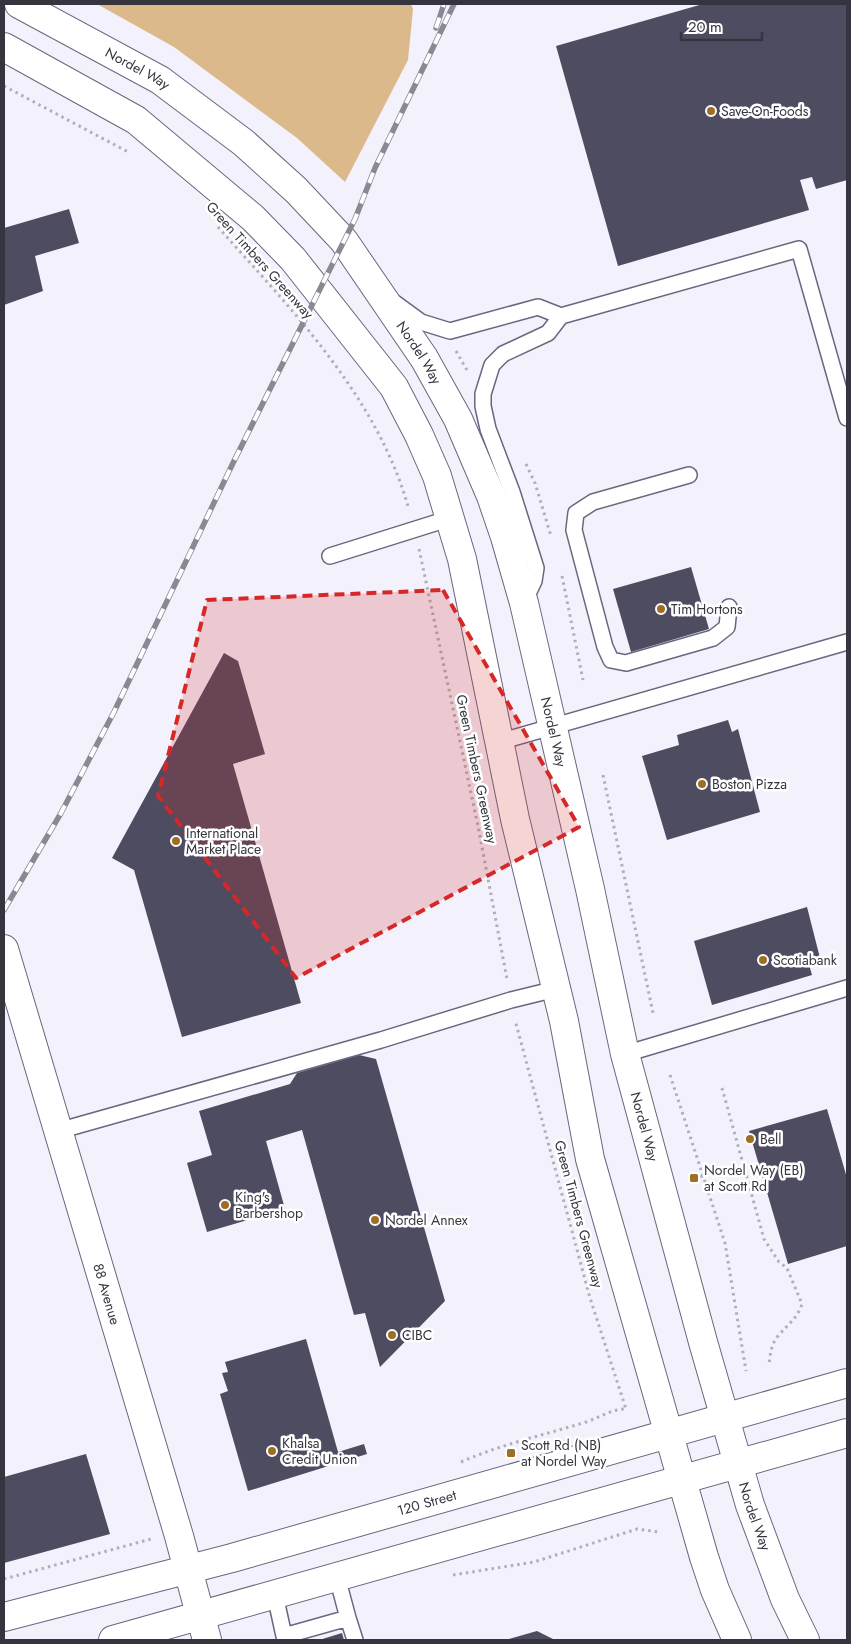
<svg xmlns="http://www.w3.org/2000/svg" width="851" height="1644" viewBox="0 0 851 1644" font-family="Jost,sans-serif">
	<rect width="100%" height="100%" fill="#f2f1fc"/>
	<path fill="#dcb98b" d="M 97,4 L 411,4 L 413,9 L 408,60 L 345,182 L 297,138 L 174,47 Z"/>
	<path fill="#4e4c61" d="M 703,4 L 847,4 L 847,180 L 816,189 L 812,177 L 800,180 L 809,210 L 618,266 L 556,46 Z
		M 69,209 L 79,243 L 35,256 L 43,291 L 4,305 L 4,228 Z
		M 691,567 L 709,629 L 631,652 L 613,589 Z
		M 224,653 L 238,661 L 265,754 L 233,764 L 301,1003 L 182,1037 L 134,870 L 112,858 Z
		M 728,720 L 732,732 L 738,729 L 760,812 L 667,840 L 642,756 L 679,745 L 677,735 Z
		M 807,907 L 820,958 L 808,961 L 812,975 L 712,1005 L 694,941 Z
		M 359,1055 L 376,1059 L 445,1301 L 380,1367 L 365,1313 L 354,1315 L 302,1130 L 266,1141 L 285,1209 L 207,1232 L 187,1163 L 212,1155 L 199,1111 L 290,1084 L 297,1073 Z
		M 827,1109 L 847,1178 L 847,1246 L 788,1264 L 749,1131 Z
		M 306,1339 L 338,1452 L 364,1444 L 367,1454 L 248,1491 L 220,1394 L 228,1391 L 222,1373 L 228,1372 L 225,1362 Z
		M 86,1454 L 110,1534 L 4,1563 L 4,1477 Z
		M 537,1631 L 555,1640 L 505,1640 Z
		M 342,1633 L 344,1640 L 319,1640 Z"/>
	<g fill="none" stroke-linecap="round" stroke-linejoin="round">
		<defs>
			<path id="service" d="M 395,303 L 421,322 L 450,331 L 538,307 L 561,316 L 799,249 L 847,418
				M 689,475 L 593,502 L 576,513 L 574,530 L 605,647 L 611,660 L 626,663 L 713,638 L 727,627 L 729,607
				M 330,556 L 451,518
				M 524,602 L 534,581 L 536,568 L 512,492 L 488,429 L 483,406 L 483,394 L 492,365 L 503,354 L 548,333 L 561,316
				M 499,742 L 847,642
				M 625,1054 L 847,988
				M 58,1131 L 381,1040 L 511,1000 L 556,989
				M 337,1577 L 348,1618
				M 275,1595 L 284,1636
				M 286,1640 L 284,1636 L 348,1618 L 355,1640"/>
			<g id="minor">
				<path id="s1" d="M 4,949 L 179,1536 L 207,1640"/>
			</g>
			<g id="secondary">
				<path id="s2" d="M 19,4 L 160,80 L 244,143 L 296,190 L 344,241 L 424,358 L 458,419 L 491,496 L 505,537 L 524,603 L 590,889 L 625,1054 L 703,1342 L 750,1505 L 785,1599 L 805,1640"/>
				<path d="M 4,47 L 136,120 L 253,218 L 293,259 L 394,387 L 419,435 L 437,476 L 462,559 L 515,819 L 564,1021 L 590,1159 L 704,1557 L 715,1590 L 737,1640"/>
				<path id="s3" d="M 4,1617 L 232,1558 L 847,1383"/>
				<path d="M 113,1640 L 847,1433"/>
			</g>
		</defs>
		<use href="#service" stroke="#69677e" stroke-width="18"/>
		<use href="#minor" stroke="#69677e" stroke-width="30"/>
		<use href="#secondary" stroke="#69677e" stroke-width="30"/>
		<path stroke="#afafb9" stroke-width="3" stroke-dasharray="2.5 4" stroke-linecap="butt" d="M 4,86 L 130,153
			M 218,227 C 292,310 379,399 409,510
			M 456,351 L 468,372
			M 526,464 L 535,483 L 551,536
			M 419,549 L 478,826 L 507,979
			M 562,576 L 583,680
			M 603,775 L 653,1013
			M 670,1075 L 725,1243 L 746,1371
			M 722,1088 L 764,1239 L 779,1262 L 787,1268 L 802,1304 C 797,1319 788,1324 778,1336 C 771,1344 770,1355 769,1366
			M 694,1178 L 703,1176
			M 461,1462 C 502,1444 544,1435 586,1422 C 601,1417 611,1409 626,1409 L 590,1298 L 515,1020
			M 453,1575 L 534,1562 L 637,1529 L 659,1532
			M 4,1579 L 151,1539"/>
		<use href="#service" stroke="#fff" stroke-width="15"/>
		<use href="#minor" stroke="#fff" stroke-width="28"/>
		<use href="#secondary" stroke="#fff" stroke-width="28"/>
		<defs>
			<path id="rail" d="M 436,28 L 444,4
				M 4,910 L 61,813 L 114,712 L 233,463 L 355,219 L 375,168 L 454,4"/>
		</defs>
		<use href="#rail" stroke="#898893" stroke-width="5.5"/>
		<use href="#rail" stroke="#fff" stroke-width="4" stroke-dasharray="11" stroke-linecap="butt"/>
	</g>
	<path fill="#d62828" fill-opacity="0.2" stroke="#d62828" stroke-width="4" stroke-dasharray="10 6" stroke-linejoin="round" d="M 443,590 L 579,827 L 296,978 L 158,796 L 207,600 Z"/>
	<g fill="#9e6f22" stroke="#fff" stroke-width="2">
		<circle cx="711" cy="111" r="5"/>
		<circle cx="661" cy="609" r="5"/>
		<circle cx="702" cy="784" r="5"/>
		<circle cx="176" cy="841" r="5"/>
		<circle cx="763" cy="960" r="5"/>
		<circle cx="750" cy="1139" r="5"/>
		<rect x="689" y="1173" width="10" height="10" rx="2.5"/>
		<circle cx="225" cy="1205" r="5"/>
		<circle cx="375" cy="1220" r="5"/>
		<circle cx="392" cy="1335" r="5"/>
		<circle cx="272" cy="1451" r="5"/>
		<rect x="506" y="1448" width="10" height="10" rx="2.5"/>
	</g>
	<g text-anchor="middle" stroke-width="5" stroke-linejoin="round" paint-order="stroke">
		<g font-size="14" fill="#35353f" stroke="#fff">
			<text dy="5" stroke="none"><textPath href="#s2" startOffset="135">Nordel Way</textPath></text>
			<text transform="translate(260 260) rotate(48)" y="5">Green Timbers Greenway</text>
			<text dy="5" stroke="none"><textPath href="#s2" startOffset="540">Nordel Way</textPath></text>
			<text dy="5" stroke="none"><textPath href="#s2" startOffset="945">Nordel Way</textPath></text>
			<text transform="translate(477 769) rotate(78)" y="5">Green Timbers Greenway</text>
			<text dy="5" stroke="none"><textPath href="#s2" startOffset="1350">Nordel Way</textPath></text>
			<text transform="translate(579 1214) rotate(75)" y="5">Green Timbers Greenway</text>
			<text dy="5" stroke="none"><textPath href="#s1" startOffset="360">88 Avenue</textPath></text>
			<text dy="5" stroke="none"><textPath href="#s3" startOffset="438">120 Street</textPath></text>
			<text dy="5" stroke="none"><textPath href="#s2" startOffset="1755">Nordel Way</textPath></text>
		</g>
		<g font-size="14" fill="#35353f" stroke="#fff" text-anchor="start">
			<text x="721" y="116">Save-On-Foods</text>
			<text x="671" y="614">Tim Hortons</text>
			<text x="712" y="789">Boston Pizza</text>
			<text x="186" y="838">International<tspan x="186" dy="16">Market Place</tspan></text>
			<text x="773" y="965">Scotiabank</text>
			<text x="760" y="1144">Bell</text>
			<text x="704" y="1175">Nordel Way (EB)<tspan x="704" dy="16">at Scott Rd</tspan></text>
			<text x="235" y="1202">King's<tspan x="235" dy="16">Barbershop</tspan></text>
			<text x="385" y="1225">Nordel Annex</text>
			<text x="402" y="1340">CIBC</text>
			<text x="282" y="1448">Khalsa<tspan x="282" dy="16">Credit Union</tspan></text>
			<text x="521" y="1450">Scott Rd (NB)<tspan x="521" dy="16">at Nordel Way</tspan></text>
		</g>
	</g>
	<rect width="851" height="1644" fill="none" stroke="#35353f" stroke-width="10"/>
	<path d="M681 32v8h81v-8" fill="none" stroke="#35353f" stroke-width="2.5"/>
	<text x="688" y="32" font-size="15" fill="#35353f" stroke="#ffffff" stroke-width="4" paint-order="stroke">20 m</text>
</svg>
